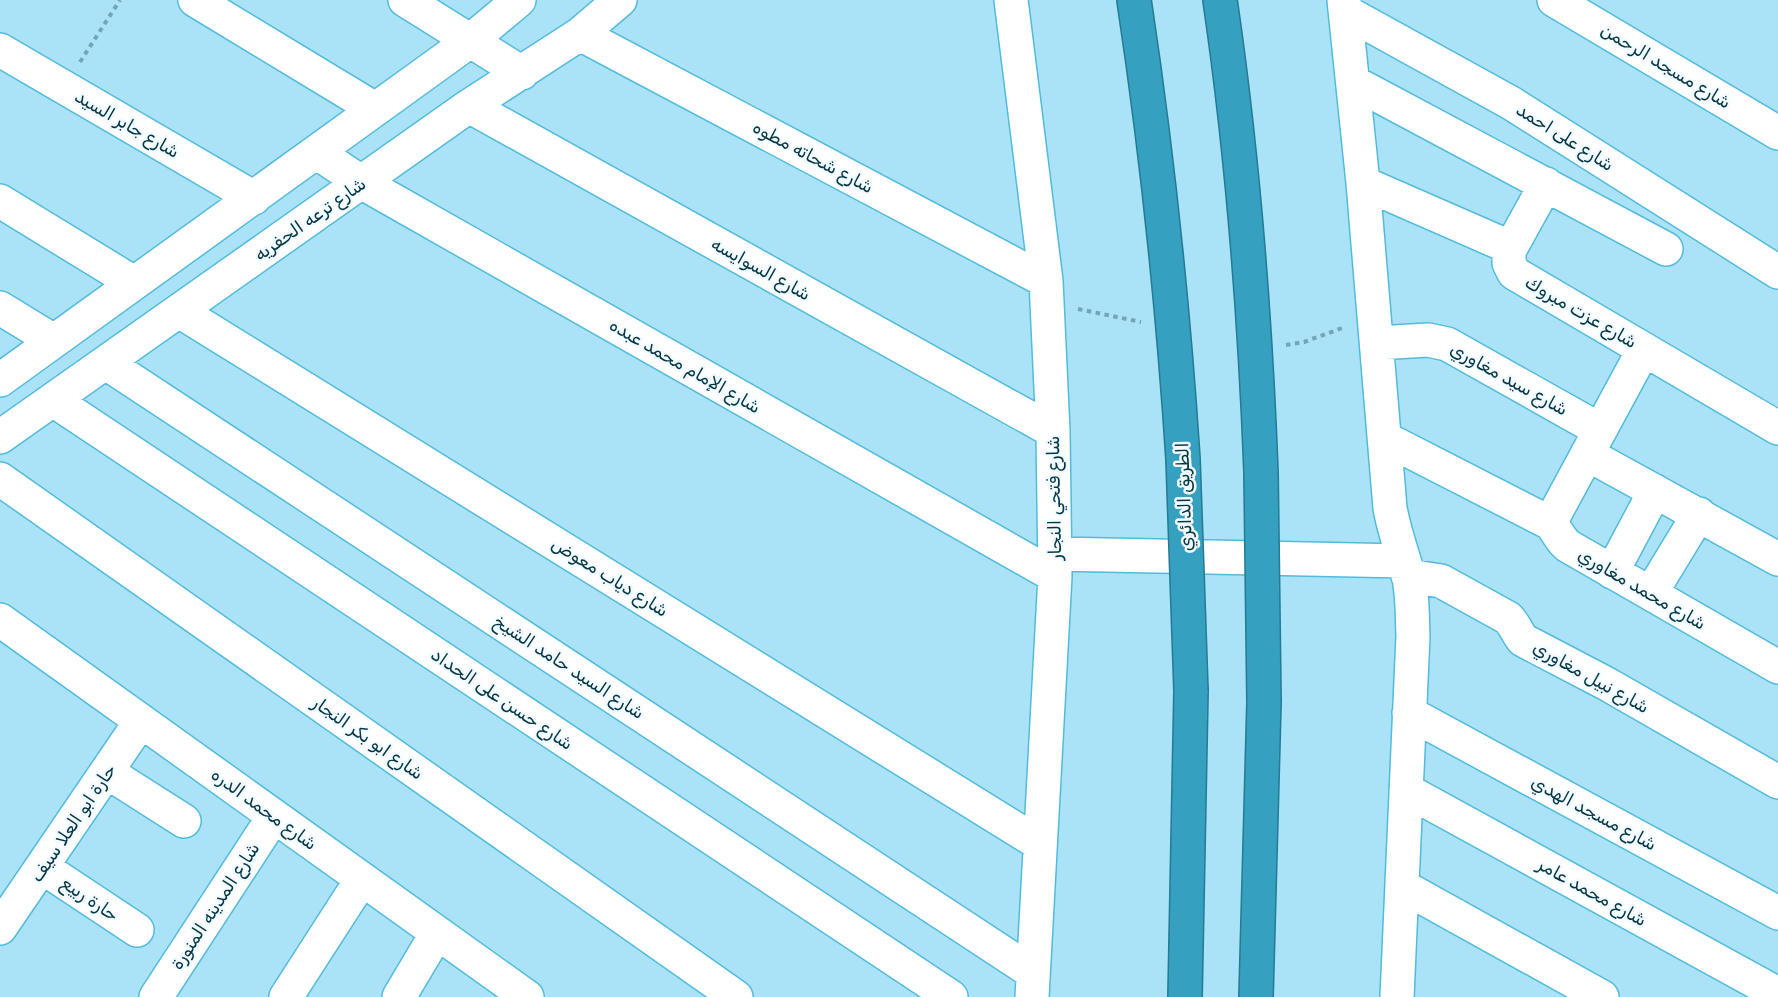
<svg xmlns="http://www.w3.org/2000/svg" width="1778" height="997" viewBox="0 0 1778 997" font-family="Rubik,'Noto Sans Arabic',sans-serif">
	<rect width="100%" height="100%" fill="#aae3f7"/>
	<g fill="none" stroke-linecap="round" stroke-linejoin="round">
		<defs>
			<path id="minor" d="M 195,0 L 375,109
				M 405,0 L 522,73
				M 1011,0 L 1046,281 L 1053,431 L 1055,576 L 1032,997
				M 1344,0 L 1363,183 L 1390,508 C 1394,531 1402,552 1408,574 C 1413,594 1412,615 1413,636 L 1397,997
				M 1554,0 L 1778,133
				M 1346,12 L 1511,103 L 1778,272
				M 580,34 L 1046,281
				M 0,50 L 254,198
				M 1353,82 L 1666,249
				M 469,106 L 1053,431
				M 316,152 L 361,182 L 1055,576
				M 1363,183 L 1505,245 L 1509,251 L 1509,263 L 1514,273 L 1778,428
				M 0,201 L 134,283
				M 1509,251 L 1546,184
				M 0,308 L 54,341
				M 179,311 L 1040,844
				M 1377,343 L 1428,340 L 1447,344 L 1600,430
				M 106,363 L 1032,972
				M 0,380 L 470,41 L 519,0
				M 53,400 L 951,997
				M 0,437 L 469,106 L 580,34 L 620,0
				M 1386,439 L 1550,523 C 1557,530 1560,540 1568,546 L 1778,667
				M 1587,454 L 1778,559
				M 0,479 L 736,997
				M 1550,523 L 1644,349
				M 1055,554 L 1404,561
				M 1612,572 L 1655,491
				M 1408,576 L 1441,581 L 1508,618 C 1515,625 1517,633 1523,640 L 1607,684 L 1778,782
				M 1651,593 L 1699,514
				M 0,620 L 527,997
				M 1409,713 L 1778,913
				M 107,772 L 184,821
				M 1406,790 L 1778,994
				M 42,867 L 137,930
				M 1402,886 L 1602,997
				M 0,928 L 141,721
				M 156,997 L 274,816
				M 286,997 L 362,879
				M 399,997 L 437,933"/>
			<path id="highway" d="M 1134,0 C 1157,152 1173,305 1183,459
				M 1220,0 C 1243,157 1255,314 1261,472
				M 1185,997 L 1191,691
				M 1256,997 L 1264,702"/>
		</defs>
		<use href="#minor" stroke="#52bbdc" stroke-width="36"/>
		<use href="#highway" stroke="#247b94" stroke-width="36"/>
		<path stroke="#70a6b8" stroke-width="4" stroke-dasharray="4.5 4.5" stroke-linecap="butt" d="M 80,62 L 120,0
			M 1078,309 L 1141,322
			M 1286,345 L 1304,342 L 1345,327"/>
		<use href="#minor" stroke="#fff" stroke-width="33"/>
		<use href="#highway" stroke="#35a0bf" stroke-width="33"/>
		<defs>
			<path id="highway-bridge" d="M 1183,459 L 1191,691
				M 1261,472 L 1264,702"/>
		</defs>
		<use href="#highway-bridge" stroke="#247b94" stroke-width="36" stroke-linecap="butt"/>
		<use href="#highway-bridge" stroke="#35a0bf" stroke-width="33"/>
	</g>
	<g text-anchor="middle" stroke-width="5" stroke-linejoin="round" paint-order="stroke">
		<g font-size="18" fill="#053643" stroke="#f2fbff">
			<text transform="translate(1666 66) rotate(31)" y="6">شارع مسجد الرحمن</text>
			<text transform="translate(127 124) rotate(30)" y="6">شارع جابر السيد</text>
			<text transform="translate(1565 137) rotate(32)" y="6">شارع على احمد</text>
			<text transform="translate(813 157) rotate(28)" y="6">شارع شحاته مطوه</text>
			<text transform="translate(310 219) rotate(-35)" y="6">شارع ترعه الحفريه</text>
			<text transform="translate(761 269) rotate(29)" y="6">شارع السوايسه</text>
			<text transform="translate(1581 312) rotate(30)" y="6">شارع عزت مبروك</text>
			<text transform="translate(685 366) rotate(30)" y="6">شارع الإمام محمد عبده</text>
			<text transform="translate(1509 379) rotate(29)" y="6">شارع سيد مغاوري</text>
			<text transform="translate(1184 497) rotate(-92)" y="6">الطريق الدائري</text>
			<text transform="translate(1054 498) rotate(-91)" y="6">شارع فتحي النجار</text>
			<text transform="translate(610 577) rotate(32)" y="6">شارع دياب معوض</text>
			<text transform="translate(1642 589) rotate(30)" y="6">شارع محمد مغاوري</text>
			<text transform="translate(569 667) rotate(33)" y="6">شارع السيد حامد الشيخ</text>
			<text transform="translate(1591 677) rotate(29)" y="6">شارع نبيل مغاوري</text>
			<text transform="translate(502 699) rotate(34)" y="6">شارع حسن على الحداد</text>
			<text transform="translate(368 738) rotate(35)" y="6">شارع ابو بكر النجار</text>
			<text transform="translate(264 809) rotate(36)" y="6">شارع محمد الدره</text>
			<text transform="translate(1594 813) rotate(28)" y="6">شارع مسجد الهدي</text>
			<text transform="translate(73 823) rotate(-56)" y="6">حارة ابو العلا سيف</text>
			<text transform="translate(1592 892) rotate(29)" y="6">شارع محمد عامر</text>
			<text transform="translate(90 899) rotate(34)" y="6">حارة ربيع</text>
			<text transform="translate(215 906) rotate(-57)" y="6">شارع المدينه المنورة</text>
		</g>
	</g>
</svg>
